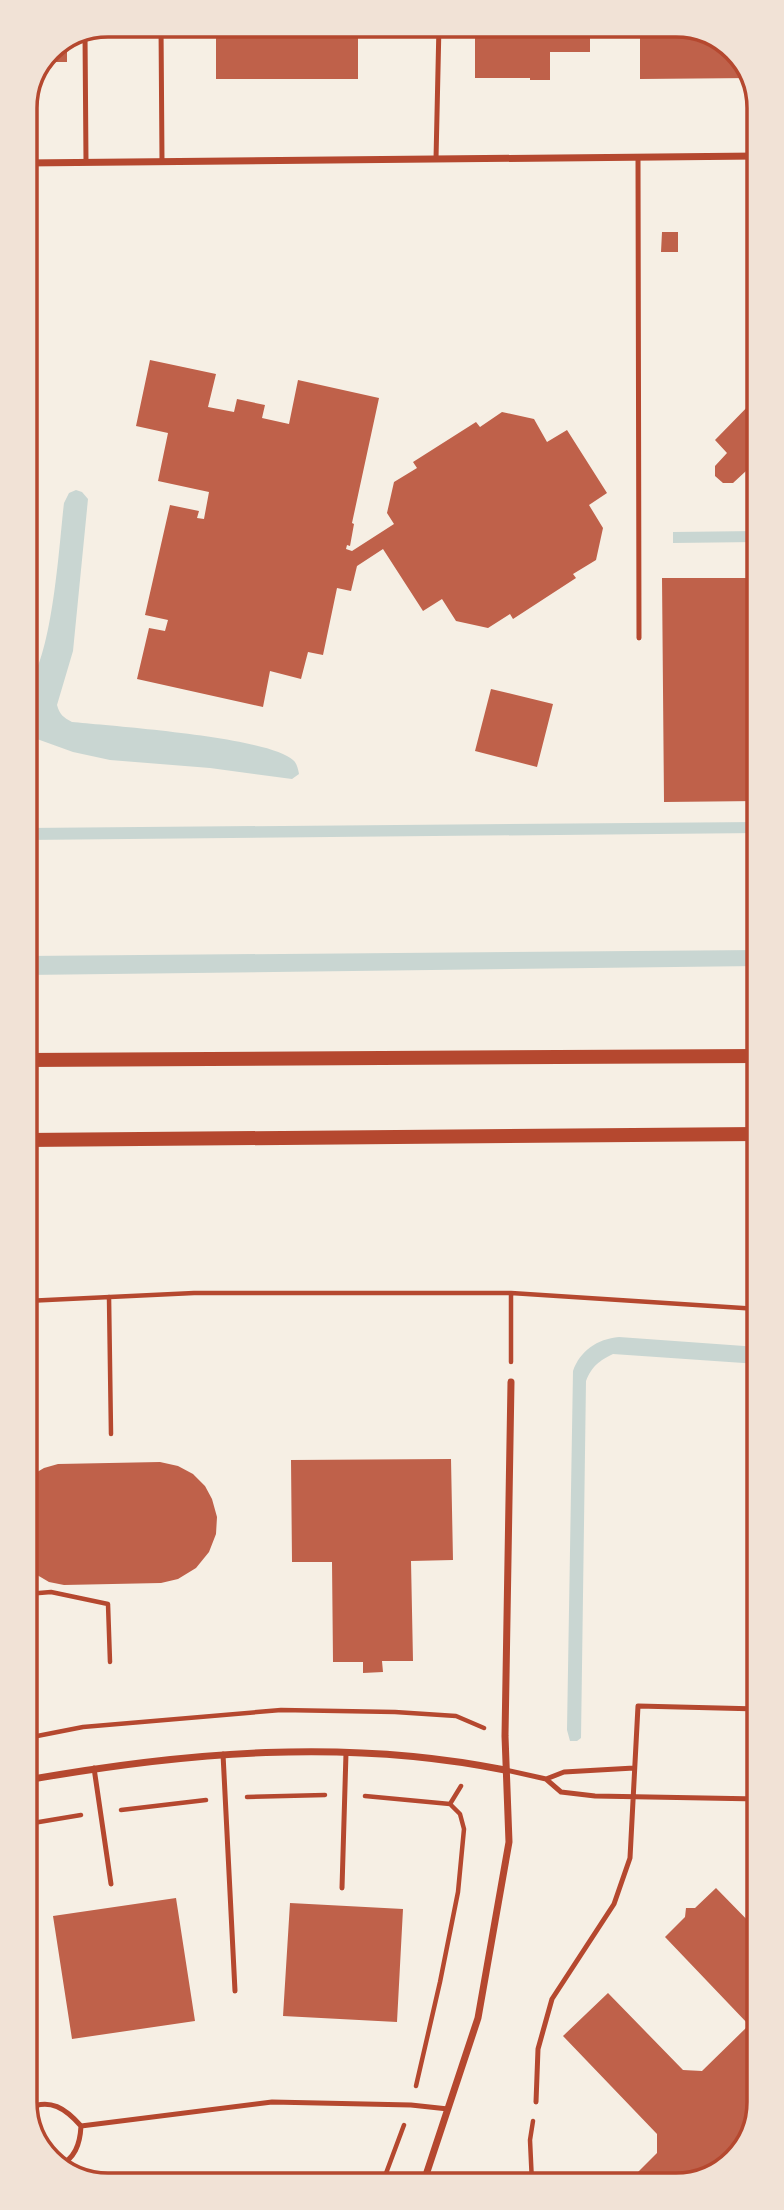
<svg xmlns="http://www.w3.org/2000/svg" width="784" height="2210" viewBox="0 0 784 2210" font-family="Mulish,sans-serif">
	<rect width="100%" height="100%" fill="#f6efe4"/>
	<path fill="#c9d6d2" d="M 76,490 L 82,492 L 88,499 L 73,651 L 57,705 C 60,715 63,717 72,722 C 112,726 269,737 293,760 C 297,763 298,769 299,774 L 292,779 L 210,768 L 110,760 L 73,752 L 37,739 L 26,737 L 25,689 C 53,660 59,544 64,503 L 69,493 Z
		M 757,531 L 757,542 L 673,543 L 673,532 Z
		M 758,822 L 758,833 L 26,840 L 26,828 Z
		M 758,950 L 758,966 L 26,975 L 26,956 Z
		M 619,1337 L 758,1347 L 758,1364 L 613,1354 C 599,1361 592,1366 586,1381 L 581,1738 L 577,1741 L 570,1741 L 567,1730 L 573,1371 C 580,1351 597,1339 619,1337 Z"/>
	<path fill="#bf614a" d="M 216,25 L 358,25 L 358,79 L 216,79 Z
		M 475,25 L 590,25 L 590,52 L 550,52 L 550,80 L 530,80 L 530,78 L 475,78 Z
		M 640,25 L 682,25 L 731,45 L 752,78 L 640,79 Z
		M 67,41 L 67,62 L 43,62 L 49,49 Z
		M 662,232 L 678,232 L 678,252 L 661,252 Z
		M 150,360 L 216,374 L 208,407 L 234,412 L 237,399 L 265,405 L 262,418 L 289,424 L 298,380 L 379,398 L 352,523 L 354,524 L 350,546 L 347,545 L 346,549 L 352,551 L 394,524 L 387,513 L 394,482 L 417,468 L 413,462 L 476,422 L 480,427 L 502,412 L 534,419 L 547,442 L 567,430 L 607,493 L 589,505 L 603,528 L 596,560 L 573,574 L 576,578 L 513,619 L 510,614 L 488,628 L 456,621 L 442,599 L 423,611 L 383,549 L 357,566 L 351,591 L 337,588 L 323,655 L 308,652 L 301,679 L 270,671 L 263,707 L 137,679 L 149,628 L 165,631 L 168,620 L 145,615 L 170,505 L 199,511 L 197,518 L 204,519 L 209,492 L 158,481 L 168,433 L 136,426 Z
		M 757,397 L 757,482 L 746,471 L 733,483 L 723,483 L 715,476 L 715,466 L 727,453 L 715,440 Z
		M 662,578 L 757,578 L 758,801 L 664,802 Z
		M 491,689 L 553,704 L 537,767 L 475,751 Z
		M 451,1459 L 453,1560 L 411,1561 L 413,1661 L 382,1661 L 383,1672 L 363,1673 L 363,1662 L 333,1662 L 332,1562 L 292,1562 L 291,1460 Z
		M 160,1462 L 178,1466 L 193,1474 L 205,1486 L 212,1499 L 217,1517 L 216,1534 L 209,1552 L 196,1568 L 178,1579 L 161,1583 L 64,1585 L 49,1582 L 27,1569 L 27,1478 L 44,1468 L 58,1464 Z
		M 716,1888 L 759,1932 L 759,2103 L 742,2153 L 698,2183 L 627,2183 L 657,2153 L 657,2134 L 563,2036 L 608,1993 L 683,2070 L 702,2071 L 749,2025 L 665,1937 L 685,1917 L 686,1908 L 695,1908 Z
		M 176,1898 L 195,2021 L 72,2039 L 53,1916 Z
		M 290,1903 L 403,1909 L 397,2022 L 283,2016 Z"/>
	<g fill="none" stroke-linecap="round" stroke-linejoin="round">
		<path stroke="#b5482f" stroke-width="4.5" d="M 511,1293 L 511,1362
			M 109,1297 L 111,1434
			M 26,1301 L 194,1293 L 511,1293 L 758,1309
			M 27,1594 L 51,1592 L 108,1604 L 110,1662
			M 27,1738 L 83,1727 L 281,1710 L 395,1712 L 456,1716 L 484,1728
			M 365,1796 L 450,1804 L 460,1814 L 464,1829 L 458,1892 L 440,1982 L 416,2086
			M 247,1797 L 325,1795
			M 450,1804 L 461,1786
			M 121,1810 L 206,1800
			M 27,1824 L 81,1815
			M 532,2183 L 530,2140 L 533,2121
			M 382,2184 L 404,2125"/>
		<path stroke="#b5482f" stroke-width="5" d="M 161,25 L 162,161
			M 85,34 L 86,162
			M 638,157 L 639,638
			M 436,159 L 439,25
			M 223,1754 L 235,1991
			M 94,1768 L 111,1884
			M 506,1770 L 546,1779 L 561,1792 L 595,1796 L 759,1799
			M 546,1779 L 564,1772 L 634,1768
			M 342,1888 L 346,1753
			M 536,2102 L 538,2049 L 552,1999 L 614,1904 L 630,1858 L 638,1706 L 759,1709
			M 27,2109 C 50,2097 66,2109 81,2126 C 80,2145 75,2158 58,2167
			M 81,2126 L 272,2102 L 411,2105 L 448,2109"/>
		<path stroke="#b5482f" stroke-width="7" d="M 25,163 L 757,156
			M 27,1780 C 185,1752 347,1738 505,1770
			M 423,2184 L 478,2018 L 509,1842 L 505,1736 L 511,1382"/>
		<path stroke="#b5482f" stroke-width="14" d="M 26,1060 L 758,1056
			M 26,1140 L 758,1134"/>
	</g>
	<path d="M0 0H784V2210H0ZM108 37H676A71 71 0 0 1 747 108V2102A71 71 0 0 1 676 2173H108A71 71 0 0 1 37 2102V108A71 71 0 0 1 108 37Z" fill="#f1e2d6" fill-rule="evenodd"/>
	<path fill="none" stroke="#b5482f" stroke-width="3.5" d="M108 37H676A71 71 0 0 1 747 108V2102A71 71 0 0 1 676 2173H108A71 71 0 0 1 37 2102V108A71 71 0 0 1 108 37Z"/>
</svg>
